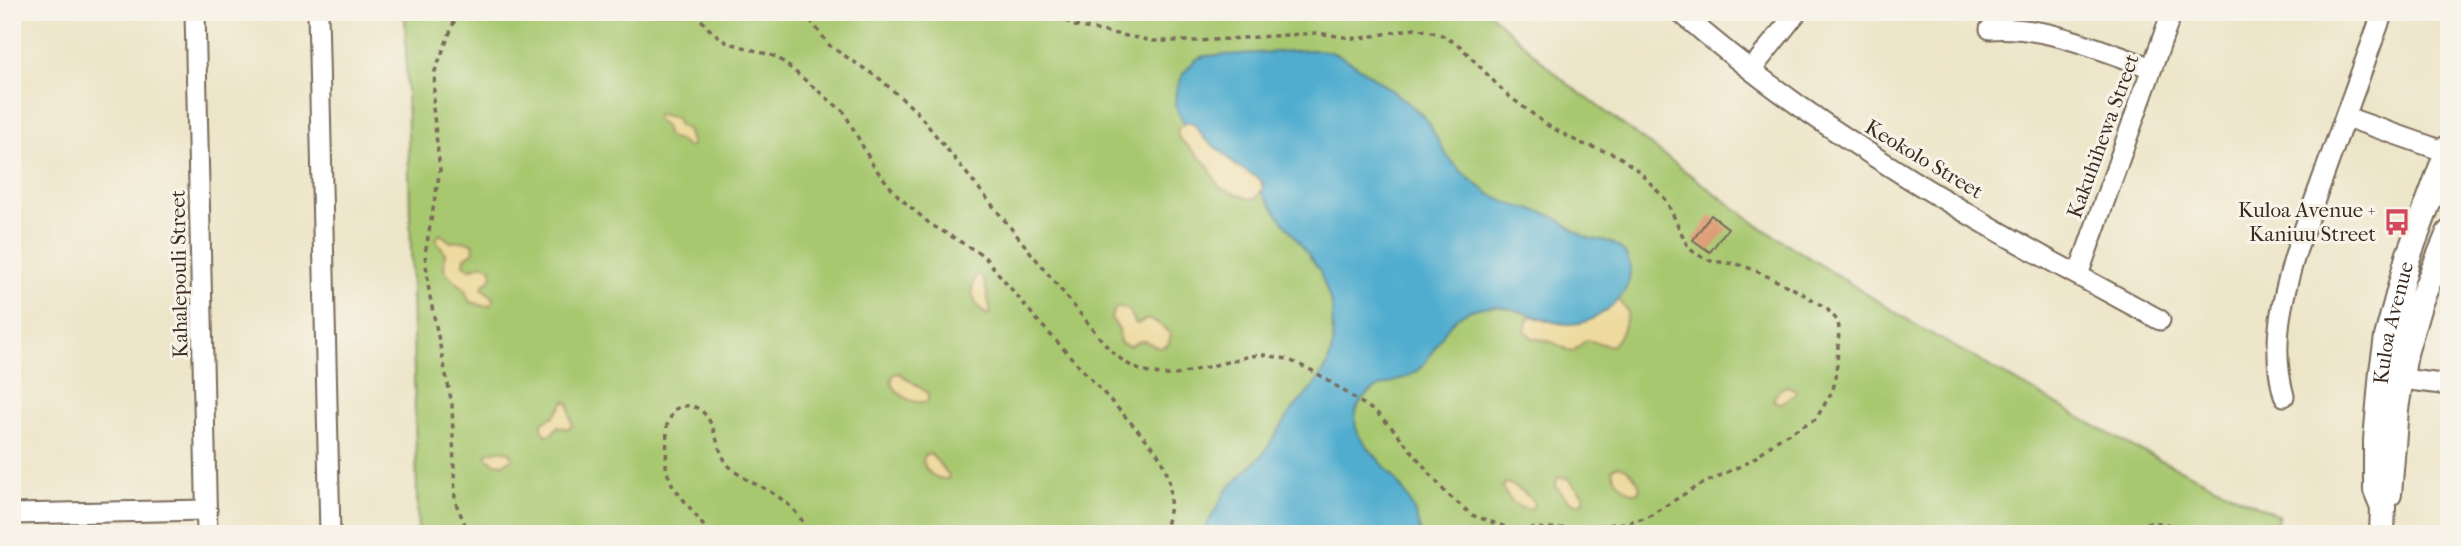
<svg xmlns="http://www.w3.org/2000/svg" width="2461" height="546" viewBox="0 0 2461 546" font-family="'IM FELL French Canon',serif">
	<rect width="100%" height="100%" fill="#f7f3e8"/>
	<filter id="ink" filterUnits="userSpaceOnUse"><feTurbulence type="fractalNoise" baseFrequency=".0143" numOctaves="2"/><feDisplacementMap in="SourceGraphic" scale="14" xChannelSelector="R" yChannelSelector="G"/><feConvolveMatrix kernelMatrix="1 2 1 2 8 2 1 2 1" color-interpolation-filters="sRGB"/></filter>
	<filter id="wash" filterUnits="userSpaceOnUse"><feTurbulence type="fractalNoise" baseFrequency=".00686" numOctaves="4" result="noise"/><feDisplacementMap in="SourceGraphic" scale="28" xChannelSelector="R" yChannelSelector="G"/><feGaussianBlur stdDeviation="1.57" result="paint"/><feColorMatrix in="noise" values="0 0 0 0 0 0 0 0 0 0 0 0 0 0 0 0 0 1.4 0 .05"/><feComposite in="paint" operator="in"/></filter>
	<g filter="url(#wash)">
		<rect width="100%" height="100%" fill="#ede5c8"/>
		<path fill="#a8c870" stroke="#727947" stroke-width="2" d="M 405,12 L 1488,12 L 1564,81 L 1762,228 L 1916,325 L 2131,446 L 2279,516 L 2271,534 L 418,534 Z"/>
		<path fill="#eeda9e" stroke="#94825e" stroke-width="2" d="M 658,114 L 676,118 L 679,126 L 687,129 L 692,145 L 687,147 L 680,141 L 668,137 L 665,127 L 656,120 Z
			M 1187,122 L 1195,125 L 1205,139 L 1227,156 L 1235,165 L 1260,179 L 1263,188 L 1256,198 L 1250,199 L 1220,188 L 1207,164 L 1178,137 L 1178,128 Z
			M 440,234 L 451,242 L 465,241 L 473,243 L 474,251 L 465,257 L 464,264 L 470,269 L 483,264 L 491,268 C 495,276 490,281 483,285 L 482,288 L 493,298 L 492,305 L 483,306 L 469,301 L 464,288 L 447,274 L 444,267 L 445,253 L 436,239 Z
			M 976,276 L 980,276 L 984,280 L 991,312 L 988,315 C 974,308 968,290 976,276 Z
			M 1618,300 L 1628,312 C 1624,324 1622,338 1611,346 L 1586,340 L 1572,352 L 1552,342 L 1533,338 L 1525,331 L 1527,321 L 1531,316 L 1547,321 L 1603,313 Z
			M 1119,307 L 1129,310 L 1136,324 C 1139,324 1142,321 1146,320 C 1154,318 1167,330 1171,335 L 1168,345 L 1160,348 C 1146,343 1147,336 1130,346 L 1120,343 L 1119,329 L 1111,318 L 1114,310 Z
			M 899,373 L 928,393 L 928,401 C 914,406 897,395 891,382 L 894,374 Z
			M 1786,386 L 1795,389 L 1796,394 L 1781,403 L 1776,402 L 1773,399 L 1779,390 Z
			M 565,401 L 569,404 L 572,426 L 567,429 L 558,426 L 552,434 L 546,435 L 542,431 L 542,422 L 554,416 Z
			M 498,450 L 510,452 L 513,458 L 503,464 L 494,463 L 487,457 L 487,453 Z
			M 931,454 L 949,475 L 948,479 C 935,480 925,472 923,460 L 925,455 Z
			M 1616,466 C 1627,466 1638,478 1640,488 L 1637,493 C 1627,493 1613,479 1612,470 Z
			M 1558,477 L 1567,478 L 1584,495 L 1584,502 L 1576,504 L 1568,500 L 1555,486 Z
			M 1505,483 C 1514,484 1531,496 1534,504 L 1532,509 C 1517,511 1508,499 1502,488 Z"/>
		<path fill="#51adcf" stroke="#466c76" stroke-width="2" d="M 1310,50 C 1319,50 1327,50 1336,54 C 1352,60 1421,110 1429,123 C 1434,132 1438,142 1444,151 C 1455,168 1474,183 1490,194 C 1509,207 1530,208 1550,215 C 1564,220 1573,232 1586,237 C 1593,240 1600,240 1607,241 C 1626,246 1634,264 1628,283 C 1624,295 1615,304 1605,311 C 1559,347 1524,296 1478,308 C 1440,317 1440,352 1417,371 C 1400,384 1376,382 1362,400 C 1353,411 1354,423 1358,435 C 1384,469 1412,489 1421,534 L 1202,534 L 1227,489 L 1263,454 L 1292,410 L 1315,385 L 1327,366 L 1333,345 L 1332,305 L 1319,269 L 1262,193 L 1263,183 L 1260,179 L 1235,165 L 1227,156 L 1205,139 L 1195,125 L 1190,122 L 1184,123 L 1175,106 L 1176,91 L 1183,74 L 1195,60 L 1205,56 Z"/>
		<g id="blocks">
			<path fill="#d99268" d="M 1711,215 L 1728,228 L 1710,252 L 1693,240 Z"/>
		</g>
	</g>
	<g filter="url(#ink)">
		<use href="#blocks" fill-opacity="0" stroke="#796b5a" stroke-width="2"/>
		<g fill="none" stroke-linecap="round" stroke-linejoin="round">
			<defs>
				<path id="minor" d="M 195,12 L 207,534
					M 318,12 L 330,534
					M 1680,12 C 1824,139 1993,230 2160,320
					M 1990,29 C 2046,25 2100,50 2152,68
					M 1751,70 L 1797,12
					M 2346,117 L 2449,153
					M 2078,275 L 2172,12
					M 2387,377 L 2449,385
					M 2284,396 C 2270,346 2282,298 2297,249 L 2383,12
					M 12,514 L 207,510"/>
				<g id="tertiary">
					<path d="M 2389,494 L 2396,409 L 2405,353 L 2420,302 L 2449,233"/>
					<path id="s1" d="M 2382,534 L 2383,507 L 2376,490 L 2376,440 L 2382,371 L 2387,337 L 2408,257 L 2449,147"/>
				</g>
			</defs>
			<use href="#minor" stroke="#796b5a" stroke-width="23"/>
			<use href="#tertiary" stroke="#796b5a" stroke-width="28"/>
			<path stroke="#796b5a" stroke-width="3.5" stroke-dasharray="5 5" stroke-linecap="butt" d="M 458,12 L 435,71 L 433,108 L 440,170 L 425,254 L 429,292 L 452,404 L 455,501 L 469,534
				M 695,12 L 708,28 L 726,42 L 777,57 L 844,112 L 874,167 L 899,197 L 930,224 L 983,255 L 1038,321 L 1154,448 C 1175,479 1173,499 1164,534
				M 804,12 L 830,46 L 880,79 L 916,111 L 1100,338 C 1121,364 1142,377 1176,375 L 1250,356 L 1265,355 L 1287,359 L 1315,372 L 1377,413 L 1396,432 L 1445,492 L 1472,515 L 1511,529 L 1572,528 L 1625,523 L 1648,517 L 1694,488 L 1751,461 L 1778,439 L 1816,419 L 1833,390 L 1837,364 L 1839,329 L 1838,321 L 1826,308 L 1798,291 L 1752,269 L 1737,264 L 1711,261 L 1696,254 L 1688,247 L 1666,200 L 1640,172 L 1617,155 L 1580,143 L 1547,125 L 1505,93 L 1460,46 L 1440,34 L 1415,28 L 1358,39 L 1317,33 L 1198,41 L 1153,41 L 1075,26 L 1050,12
				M 710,534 L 673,486 L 666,470 L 667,425 L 674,410 C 682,405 691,404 699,409 C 717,421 715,450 729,466 C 744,482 767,487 784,501 C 796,510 803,523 812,534
				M 1952,534 C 1971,525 1987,527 2006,534
				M 2118,534 C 2140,519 2168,519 2190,534"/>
			<use href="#minor" stroke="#fff" stroke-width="19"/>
			<use href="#tertiary" stroke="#fff" stroke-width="24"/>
		</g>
	</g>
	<defs>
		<symbol id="bus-bare" viewBox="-9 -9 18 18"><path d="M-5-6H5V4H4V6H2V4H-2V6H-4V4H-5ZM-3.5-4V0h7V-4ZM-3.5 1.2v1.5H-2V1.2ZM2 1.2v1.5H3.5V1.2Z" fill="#d1495b" stroke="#f7f3e8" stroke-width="2.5" paint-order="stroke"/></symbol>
	</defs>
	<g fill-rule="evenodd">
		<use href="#bus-bare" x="2378" y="203" width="38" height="38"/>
	</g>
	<g text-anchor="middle" stroke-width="6" stroke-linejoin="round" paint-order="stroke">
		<g font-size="21" fill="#3b2a1e" stroke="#f7f3e8">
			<text transform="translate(2103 136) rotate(-70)" y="7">Kakuhihewa Street</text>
			<text transform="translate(1924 159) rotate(31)" y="7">Keokolo Street</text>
			<text transform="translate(179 274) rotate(-91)" y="7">Kahalepouli Street</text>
			<text dy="7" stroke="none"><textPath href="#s1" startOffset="214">Kuloa Avenue</textPath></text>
		</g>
		<g font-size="21" fill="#3b2a1e" stroke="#f7f3e8" text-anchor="end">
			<text x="2376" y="217">Kuloa Avenue +<tspan x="2376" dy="24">Kaniuu Street</tspan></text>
		</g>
	</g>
	<rect width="2461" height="546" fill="none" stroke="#f7f3e8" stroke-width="42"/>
</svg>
